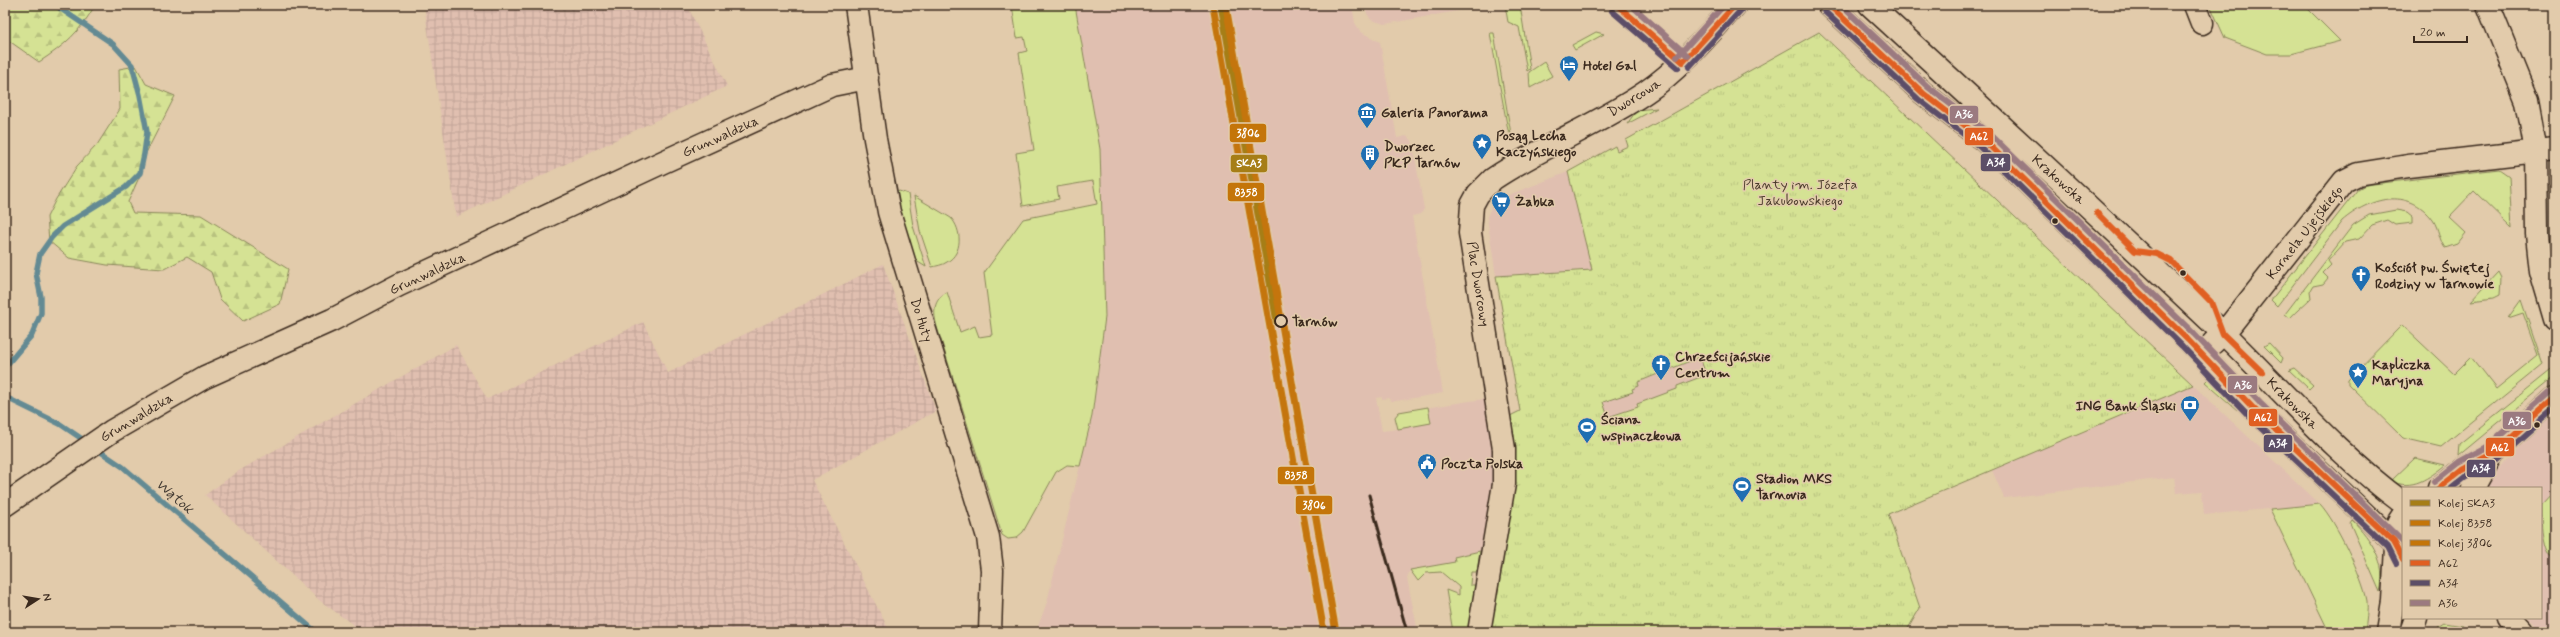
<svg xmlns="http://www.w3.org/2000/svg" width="2560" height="637" viewBox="0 0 2560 637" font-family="Mynerve,sans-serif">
	<defs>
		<pattern id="industrial-grid" width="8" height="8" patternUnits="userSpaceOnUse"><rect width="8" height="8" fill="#e0bfb0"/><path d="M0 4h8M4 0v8" fill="none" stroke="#c1a497"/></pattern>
		<pattern id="forest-firs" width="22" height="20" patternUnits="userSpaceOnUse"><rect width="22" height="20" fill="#d5e294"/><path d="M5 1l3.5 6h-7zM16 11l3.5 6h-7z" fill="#b8c27f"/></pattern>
		<pattern id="park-tufts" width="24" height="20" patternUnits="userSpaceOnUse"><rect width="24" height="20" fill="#d5e294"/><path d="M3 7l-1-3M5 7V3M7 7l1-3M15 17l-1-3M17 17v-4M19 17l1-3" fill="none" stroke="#b8c27f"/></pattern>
	</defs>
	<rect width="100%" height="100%" fill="#e2cbab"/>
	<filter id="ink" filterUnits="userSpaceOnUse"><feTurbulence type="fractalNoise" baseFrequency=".025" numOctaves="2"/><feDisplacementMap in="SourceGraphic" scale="8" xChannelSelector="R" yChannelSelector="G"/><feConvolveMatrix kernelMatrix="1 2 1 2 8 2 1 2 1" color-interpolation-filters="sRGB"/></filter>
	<g filter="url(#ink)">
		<path fill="#e0bfb0" d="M 1075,5 L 1352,5 L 1355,23 L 1361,32 L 1380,42 L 1397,138 L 1406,136 L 1412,140 L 1424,209 L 1421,214 L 1412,216 L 1443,393 L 1396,401 L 1391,401 L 1388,398 L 1382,399 L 1382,397 L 1376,398 L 1382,431 L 1398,429 L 1395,417 L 1399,412 L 1483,399 L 1491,401 L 1499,445 L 1483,550 L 1480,551 L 1477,570 L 1455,562 L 1410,570 L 1407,578 L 1418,632 L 1036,632 L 1047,602 L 1092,416 L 1105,317 L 1100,149 Z
			M 1362,5 L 1491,5 L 1385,24 L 1371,20 Z
			M 1568,172 L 1592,270 L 1496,276 L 1487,217 L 1492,205 L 1498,199 Z
			M 1700,357 L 1707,375 L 1677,386 L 1678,389 L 1608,418 L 1603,402 L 1633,392 L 1632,389 L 1638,383 Z
			M 2193,385 L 2320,504 L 2204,515 L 2202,491 L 2176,493 L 2174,477 L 2004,498 L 1992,470 Z
			M 2555,410 L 2555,632 L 2541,632 L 2526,618 L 2541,618 L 2541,488 L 2481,488 Z"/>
		<path fill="url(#industrial-grid)" d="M 424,5 L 687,5 L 727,86 L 456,217 Z
			M 883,264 L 936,411 L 812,480 L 890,632 L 363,632 L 319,600 L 205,495 L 237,472 L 456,345 L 487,399 L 643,322 L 668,373 Z"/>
		<path fill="#d5e294" stroke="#888659" d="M 1012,5 L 1075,5 L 1100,149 L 1105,317 L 1092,416 L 1080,466 L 1067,465 L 1056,472 L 1023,532 L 1016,538 L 1008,539 L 1002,535 L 937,327 C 933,312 933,300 947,292 L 960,332 L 975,326 L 979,337 L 992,335 L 984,273 L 1023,219 L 1097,204 L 1093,181 L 1057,187 L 1059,199 L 1023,206 L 1016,153 L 1034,150 L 1019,53 L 1027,51 L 1024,37 L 1017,38 Z
			M 1505,5 L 1520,5 L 1530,69 L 1527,71 L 1519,27 L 1508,22 Z
			M 2210,5 L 2304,5 L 2340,41 L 2291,54 L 2267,54 L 2225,38 Z
			M 1596,32 L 1604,34 L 1575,50 L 1572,45 Z
			M 1490,33 L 1494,33 L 1511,134 L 1508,130 Z
			M 1544,62 L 1552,76 L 1530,88 L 1529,72 Z
			M 1657,108 L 1627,124 L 1637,110 Z
			M 2499,169 L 2509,176 L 2512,228 L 2474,191 L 2449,217 L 2466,233 L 2457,244 L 2445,248 C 2439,240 2439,229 2433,220 C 2408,186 2369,198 2342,221 L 2277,306 L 2271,300 L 2358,189 L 2365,185 Z
			M 899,191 L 908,194 L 913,226 L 926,267 L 913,259 L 894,195 Z
			M 914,196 L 951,218 C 962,230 963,253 947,262 C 943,265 936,266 932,267 L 920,231 Z
			M 2396,210 L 2407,212 L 2413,217 L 2413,223 L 2395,225 L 2387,220 L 2372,225 L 2359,239 L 2345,242 L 2328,261 L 2331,265 L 2323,273 L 2328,278 L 2323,284 L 2313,286 L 2310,291 L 2311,298 C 2303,306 2296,311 2290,318 L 2285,314 L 2353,225 L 2369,215 Z
			M 2498,272 L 2501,278 L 2500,295 L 2494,298 L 2471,301 Z
			M 2521,300 L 2543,364 L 2441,447 L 2403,438 L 2348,384 L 2348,380 L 2402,325 L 2454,374 L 2471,357 L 2496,389 L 2538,355 L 2523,313 L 2508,318 Z
			M 2269,343 L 2283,358 L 2281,363 L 2264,346 Z
			M 2555,367 L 2555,376 L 2458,456 L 2459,444 Z
			M 2294,368 L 2313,385 L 2309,389 L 2289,370 Z
			M 2208,379 L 2238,409 L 2237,410 L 2205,382 Z
			M 1428,407 L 1431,423 L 1398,429 L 1395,417 L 1399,412 Z
			M 2415,458 L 2445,465 C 2429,478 2412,491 2391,481 Z
			M 2552,494 L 2555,499 L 2555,559 C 2541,555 2541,519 2541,506 Z
			M 2320,504 C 2336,521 2363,578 2367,601 C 2368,611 2366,622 2365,632 L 2329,632 L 2270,509 Z
			M 2352,520 C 2372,540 2387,563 2380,592 L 2350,523 Z
			M 1480,551 L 1477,572 L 1471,572 L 1470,585 L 1475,585 L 1471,632 L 1453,632 L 1446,590 L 1459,595 L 1459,587 L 1441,572 L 1426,573 L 1418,581 L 1410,570 L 1455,562 L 1454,557 Z
			M 2444,623 L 2462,626 L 2463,632 L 2437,632 L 2439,626 Z"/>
		<path fill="url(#forest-firs)" stroke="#888659" d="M 5,5 L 95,5 C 81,31 64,46 39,62 L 5,38 Z
			M 136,66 L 146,84 L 175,96 L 146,153 L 142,171 L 128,202 L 133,213 L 201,215 L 288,269 L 280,304 L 243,321 L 220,299 L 211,272 L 187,257 L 164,269 L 107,265 L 69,258 L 49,241 L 47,217 L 56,199 L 77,166 L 97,145 L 120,109 L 119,69 Z"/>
		<path fill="url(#park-tufts)" stroke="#888659" fill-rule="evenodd" d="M 1819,32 L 2193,385 L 1888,514 L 1920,608 L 1906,632 L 1486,632 L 1516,467 L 1504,419 L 1520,411 L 1496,276 L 1592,270 L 1568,172 L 1615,146 L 1617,151 L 1628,146 L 1626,140 ZM 1700,357 L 1706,375 L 1677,386 L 1677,389 L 1637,404 L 1638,407 L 1608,417 L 1603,402 L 1633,392 L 1632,389 L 1639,386 L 1638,382 Z"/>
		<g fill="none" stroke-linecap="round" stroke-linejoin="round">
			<path stroke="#648a93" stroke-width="5.5" d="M 5,367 L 32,335 L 41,313 L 41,297 L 36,273 L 40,254 L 52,237 L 63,226 L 126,187 L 140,173 L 144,154 L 147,132 L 140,95 L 132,65 L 113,44 L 55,5
				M 5,397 L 60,424 L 88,443
				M 95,448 L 123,467 L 316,632"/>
			<defs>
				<path id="minor" d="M 856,5 L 875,139 L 889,212 L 988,537 L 992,570 L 990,632
					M 1829,5 L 1923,93 L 1985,141 L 2188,340 L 2255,410 L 2394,542
					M 1870,5 C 1988,113 2106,222 2222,332 C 2282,390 2336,454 2403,503
					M 2195,5 L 2202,23
					M 2488,5 L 2527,101 L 2536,151 L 2537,234 L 2541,271 L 2555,319
					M 2213,343 L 2228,328 L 2344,181 L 2358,174 L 2408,166 L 2555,149
					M 2439,488 L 2463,469 L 2492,454 L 2555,398
					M 2473,488 L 2492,454
					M 5,505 L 112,431 L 205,377 L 332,320 L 399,285 L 663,162 L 832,85 L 867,78
					M 2399,553 C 2390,540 2394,527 2403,515
					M 2508,618 L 2521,632
					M 1479,632 L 1504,484 L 1504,449 L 1470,233 L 1472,205 L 1478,194 L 1493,179 C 1542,146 1598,125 1646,92 C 1681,68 1707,36 1735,5
					M 2388,632 L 2393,601 L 2396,547
					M 2411,632 L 2416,618"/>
			</defs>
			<use href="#minor" stroke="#3b2a1e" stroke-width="25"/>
			<use href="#minor" stroke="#e2cbab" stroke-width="22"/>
			<path stroke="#3b2a1e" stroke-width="3" d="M 1369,495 L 1407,632"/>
			<defs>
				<path id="bus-1" d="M 1617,5 L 1683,62
					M 1829,5 L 1923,93 L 1985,141 L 2188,340 L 2255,410 L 2394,542 L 2403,559
					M 1683,62 L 1735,5
					M 2097,213 L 2135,251 L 2157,254 L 2171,261 L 2211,302 L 2223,334 L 2262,372
					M 2439,488 L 2463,469 L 2492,454 L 2555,398"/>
				<path id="bus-2" d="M 1612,11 L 1678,68
					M 1824,11 L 1918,99 L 1980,147 L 2182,346 L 2249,416 L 2388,547 L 2396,563
					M 1689,67 L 1741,10
					M 2452,488 L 2467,476 L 2497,460 L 2555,409"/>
				<path id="bus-3" d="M 1631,5 L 1688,56
					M 1841,5 L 1928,87 L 1991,135 L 2194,334 L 2261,404 L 2403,542
					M 1677,57 L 1724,5
					M 2434,482 L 2459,462 L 2487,447 L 2550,392"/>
			</defs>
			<use href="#bus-1" stroke="#e2cbab" stroke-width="9"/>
			<use href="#bus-2" stroke="#e2cbab" stroke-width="9"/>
			<use href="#bus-3" stroke="#e2cbab" stroke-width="9"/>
			<use href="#bus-1" stroke="#e05f22" stroke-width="6"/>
			<use href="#bus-2" stroke="#5c4e67" stroke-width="6"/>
			<use href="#bus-3" stroke="#9b7a80" stroke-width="6"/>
			<defs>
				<path id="rail-1" d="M 1221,5 L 1277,322"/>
				<path id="rail-2" d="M 1213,6 L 1324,632"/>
				<path id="rail-3" d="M 1226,6 L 1336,632"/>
			</defs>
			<use href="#rail-1" stroke="#e2cbab" stroke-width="10"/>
			<use href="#rail-2" stroke="#e2cbab" stroke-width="10"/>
			<use href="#rail-3" stroke="#e2cbab" stroke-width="10"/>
			<use href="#rail-1" stroke="#a67e16" stroke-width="7"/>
			<use href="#rail-2" stroke="#c47509" stroke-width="7"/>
			<use href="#rail-3" stroke="#c47509" stroke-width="7"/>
		</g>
	</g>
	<defs>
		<symbol id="hotel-pin" viewBox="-11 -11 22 30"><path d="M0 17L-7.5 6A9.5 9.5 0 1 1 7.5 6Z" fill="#1f6fb2" stroke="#e2cbab"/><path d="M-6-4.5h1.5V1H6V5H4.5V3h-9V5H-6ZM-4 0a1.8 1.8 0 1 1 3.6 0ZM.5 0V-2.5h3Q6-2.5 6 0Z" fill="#fff"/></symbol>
		<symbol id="museum-pin" viewBox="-11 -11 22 30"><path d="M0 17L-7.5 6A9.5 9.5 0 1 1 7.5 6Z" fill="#1f6fb2" stroke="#e2cbab"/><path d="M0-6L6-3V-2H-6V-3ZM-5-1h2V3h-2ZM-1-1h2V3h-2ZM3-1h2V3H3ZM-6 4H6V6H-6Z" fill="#fff"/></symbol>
		<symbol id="sight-pin" viewBox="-11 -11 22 30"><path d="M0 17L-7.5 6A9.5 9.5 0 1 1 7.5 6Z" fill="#1f6fb2" stroke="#e2cbab"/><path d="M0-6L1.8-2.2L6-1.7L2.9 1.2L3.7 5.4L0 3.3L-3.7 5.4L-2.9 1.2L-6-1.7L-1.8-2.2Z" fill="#fff"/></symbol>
		<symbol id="building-pin" viewBox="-11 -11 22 30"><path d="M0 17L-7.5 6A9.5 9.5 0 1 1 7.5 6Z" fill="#1f6fb2" stroke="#e2cbab"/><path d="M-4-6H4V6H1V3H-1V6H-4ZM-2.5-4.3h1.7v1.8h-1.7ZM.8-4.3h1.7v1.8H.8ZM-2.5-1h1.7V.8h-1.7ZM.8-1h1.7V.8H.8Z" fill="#fff"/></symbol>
		<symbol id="supermarket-pin" viewBox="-11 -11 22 30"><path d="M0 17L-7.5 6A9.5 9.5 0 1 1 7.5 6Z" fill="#1f6fb2" stroke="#e2cbab"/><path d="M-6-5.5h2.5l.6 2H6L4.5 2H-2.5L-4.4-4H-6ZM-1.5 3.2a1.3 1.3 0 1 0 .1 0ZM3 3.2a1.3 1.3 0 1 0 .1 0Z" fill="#fff"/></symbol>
		<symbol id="church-pin" viewBox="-11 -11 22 30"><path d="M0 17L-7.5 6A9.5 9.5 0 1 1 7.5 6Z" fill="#1f6fb2" stroke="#e2cbab"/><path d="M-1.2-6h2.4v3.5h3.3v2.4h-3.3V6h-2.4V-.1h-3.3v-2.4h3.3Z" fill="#fff"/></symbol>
		<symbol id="bank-pin" viewBox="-11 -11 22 30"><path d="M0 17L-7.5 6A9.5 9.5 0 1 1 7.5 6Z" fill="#1f6fb2" stroke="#e2cbab"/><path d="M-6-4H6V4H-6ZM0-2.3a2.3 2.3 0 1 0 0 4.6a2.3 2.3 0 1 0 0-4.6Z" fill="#fff"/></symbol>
		<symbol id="stadium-pin" viewBox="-11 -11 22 30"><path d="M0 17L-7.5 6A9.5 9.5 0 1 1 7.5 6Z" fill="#1f6fb2" stroke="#e2cbab"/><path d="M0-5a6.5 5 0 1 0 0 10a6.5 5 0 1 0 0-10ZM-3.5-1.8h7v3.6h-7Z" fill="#fff"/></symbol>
		<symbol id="civic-pin" viewBox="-11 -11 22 30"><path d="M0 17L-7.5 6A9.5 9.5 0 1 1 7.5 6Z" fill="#1f6fb2" stroke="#e2cbab"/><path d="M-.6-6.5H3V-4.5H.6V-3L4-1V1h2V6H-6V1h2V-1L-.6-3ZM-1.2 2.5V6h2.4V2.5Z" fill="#fff"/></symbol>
	</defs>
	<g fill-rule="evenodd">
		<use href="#hotel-pin" x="1558" y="54" width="22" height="30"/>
		<use href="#museum-pin" x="1356" y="101" width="22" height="30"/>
		<use href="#sight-pin" x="1471" y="132" width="22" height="30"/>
		<use href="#building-pin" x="1359" y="143" width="22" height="30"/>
		<use href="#supermarket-pin" x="1490" y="190" width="22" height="30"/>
		<use href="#church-pin" x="2350" y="264" width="22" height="30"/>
		<use href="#church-pin" x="1650" y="353" width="22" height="30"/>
		<use href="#sight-pin" x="2347" y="361" width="22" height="30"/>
		<use href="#bank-pin" x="2179" y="394" width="22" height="30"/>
		<use href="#stadium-pin" x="1576" y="416" width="22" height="30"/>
		<use href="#civic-pin" x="1416" y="452" width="22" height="30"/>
		<use href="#stadium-pin" x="1731" y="475" width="22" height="30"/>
	</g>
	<g fill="#3b2a1e" stroke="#e2cbab" stroke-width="1.5">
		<circle cx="2055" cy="221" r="3.5"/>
		<circle cx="2183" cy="273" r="3.5"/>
		<circle cx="2537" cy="425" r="3.5"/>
	</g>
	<circle fill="#e2cbab" stroke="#3b2a1e" stroke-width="2" cx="1281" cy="321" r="6"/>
	<g text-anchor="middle" stroke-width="3" stroke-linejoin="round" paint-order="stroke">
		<g font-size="14" font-weight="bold" fill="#3b2a1e" stroke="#e2cbab" text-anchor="start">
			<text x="1583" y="70">Hotel Gal</text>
			<text x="1381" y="117">Galeria Panorama</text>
			<text x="1496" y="140">Posąg Lecha<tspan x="1496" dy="16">Kaczyńskiego</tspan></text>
			<text x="1384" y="151">Dworzec<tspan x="1384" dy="16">PKP Tarnów</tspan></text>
			<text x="1515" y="206">Żabka</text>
			<text x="2375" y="272">Kościół pw. Świętej<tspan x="2375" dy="16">Rodziny w Tarnowie</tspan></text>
			<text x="1675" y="361">Chrześcijańskie<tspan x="1675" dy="16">Centrum</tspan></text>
			<text x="2372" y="369">Kapliczka<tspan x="2372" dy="16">Maryjna</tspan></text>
			<text x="2176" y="410" text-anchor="end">ING Bank Śląski</text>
			<text x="1601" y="424">Ściana<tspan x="1601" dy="16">wspinaczkowa</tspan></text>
			<text x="1441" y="468">Poczta Polska</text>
			<text x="1756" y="483">Stadion MKS<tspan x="1756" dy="16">Tarnovia</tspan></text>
		</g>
		<g font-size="14" fill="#3b2a1e" stroke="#e2cbab">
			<text transform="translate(1634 97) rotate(-32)" y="5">Dworcowa</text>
			<text transform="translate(720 136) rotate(-24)" y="5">Grunwaldzka</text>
			<text transform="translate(2059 179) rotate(42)" y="5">Krakowska</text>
			<text transform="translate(2304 232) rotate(-52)" y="5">Kornela Ujejskiego</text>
			<text transform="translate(427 273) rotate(-25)" y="5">Grunwaldzka</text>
			<text transform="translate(1479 284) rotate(81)" y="5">Plac Dworcowy</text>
			<text transform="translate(922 320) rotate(73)" y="5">Do Huty</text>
			<text transform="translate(2293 403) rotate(45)" y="5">Krakowska</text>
			<text transform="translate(136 417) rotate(-31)" y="5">Grunwaldzka</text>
		</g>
		<g font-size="14" fill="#4a3c2a" stroke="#e2cbab">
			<text x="1800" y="189">Planty im. Józefa<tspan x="1800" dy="16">Jakubowskiego</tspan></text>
		</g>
		<g font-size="14" font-weight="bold" fill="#3b2a1e" stroke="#e2cbab" text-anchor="start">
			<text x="1292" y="326">Tarnów</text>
		</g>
		<g font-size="15" font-style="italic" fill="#423a32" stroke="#e2cbab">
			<text transform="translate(175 496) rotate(41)" y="5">Wątok</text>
		</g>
	</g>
	<g stroke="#e2cbab" stroke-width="1.5">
		<rect x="1949" y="105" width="30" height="19" rx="4" fill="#9b7a80"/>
		<rect x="1229" y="123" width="38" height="20" rx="4" fill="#c47509"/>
		<rect x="1964" y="127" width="30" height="19" rx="4" fill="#e05f22"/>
		<rect x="1980" y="153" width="31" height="19" rx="4" fill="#5c4e67"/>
		<rect x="1230" y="154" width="38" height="19" rx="4" fill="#a67e16"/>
		<rect x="1227" y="182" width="38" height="20" rx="4" fill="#c47509"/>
		<rect x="2227" y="375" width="31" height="19" rx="4" fill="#9b7a80"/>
		<rect x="2248" y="408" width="30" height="19" rx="4" fill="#e05f22"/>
		<rect x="2502" y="411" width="30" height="19" rx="4" fill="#9b7a80"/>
		<rect x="2263" y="434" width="30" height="19" rx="4" fill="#5c4e67"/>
		<rect x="2485" y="437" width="30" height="20" rx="4" fill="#e05f22"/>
		<rect x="2466" y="459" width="30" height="19" rx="4" fill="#5c4e67"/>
		<rect x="1277" y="466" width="38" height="19" rx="4" fill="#c47509"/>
		<rect x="1295" y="495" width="38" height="20" rx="4" fill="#c47509"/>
	</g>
	<g font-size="11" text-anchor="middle" font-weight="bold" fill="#fff">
		<text x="1964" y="118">A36</text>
		<text x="1248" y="137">3806</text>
		<text x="1979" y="140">A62</text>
		<text x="1996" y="166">A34</text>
		<text x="1249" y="167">SKA3</text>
		<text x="1246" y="196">8358</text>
		<text x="2243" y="389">A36</text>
		<text x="2263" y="421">A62</text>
		<text x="2517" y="425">A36</text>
		<text x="2278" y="447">A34</text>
		<text x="2500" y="451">A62</text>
		<text x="2481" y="472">A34</text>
		<text x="1296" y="479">8358</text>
		<text x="1314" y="509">3806</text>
	</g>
	<rect width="2560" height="637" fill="none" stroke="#e2cbab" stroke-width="20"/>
	<rect x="10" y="10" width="2540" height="617" fill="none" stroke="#3b2a1e" stroke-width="1.5" filter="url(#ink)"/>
	<rect x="2402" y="487" width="140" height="132" fill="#e2cbab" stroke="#9f8b73"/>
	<rect x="2410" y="500" width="20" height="6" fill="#a67e16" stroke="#9f8b73"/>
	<text x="2438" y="507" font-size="12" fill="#3b2a1e">Kolej SKA3</text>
	<rect x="2410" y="520" width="20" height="6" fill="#c47509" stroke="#9f8b73"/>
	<text x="2438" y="527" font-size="12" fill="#3b2a1e">Kolej 8358</text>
	<rect x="2410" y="540" width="20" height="6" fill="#c47509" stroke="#9f8b73"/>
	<text x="2438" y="547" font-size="12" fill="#3b2a1e">Kolej 3806</text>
	<rect x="2410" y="560" width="20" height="6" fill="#e05f22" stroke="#9f8b73"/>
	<text x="2438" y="567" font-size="12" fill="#3b2a1e">A62</text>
	<rect x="2410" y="580" width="20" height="6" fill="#5c4e67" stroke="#9f8b73"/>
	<text x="2438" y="587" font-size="12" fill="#3b2a1e">A34</text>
	<rect x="2410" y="600" width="20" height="6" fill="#9b7a80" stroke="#9f8b73"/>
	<text x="2438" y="607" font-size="12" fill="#3b2a1e">A36</text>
	<g transform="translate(38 599) rotate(78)" stroke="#e2cbab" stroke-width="3" paint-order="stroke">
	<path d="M0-3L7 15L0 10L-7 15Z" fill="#3b2a1e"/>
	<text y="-6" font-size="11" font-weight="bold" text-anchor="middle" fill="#3b2a1e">N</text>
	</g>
	<path d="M2414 36v6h53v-6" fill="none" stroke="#3b2a1e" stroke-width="2"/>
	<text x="2420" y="36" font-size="12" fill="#3b2a1e" stroke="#e2cbab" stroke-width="3" paint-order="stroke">20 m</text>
</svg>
